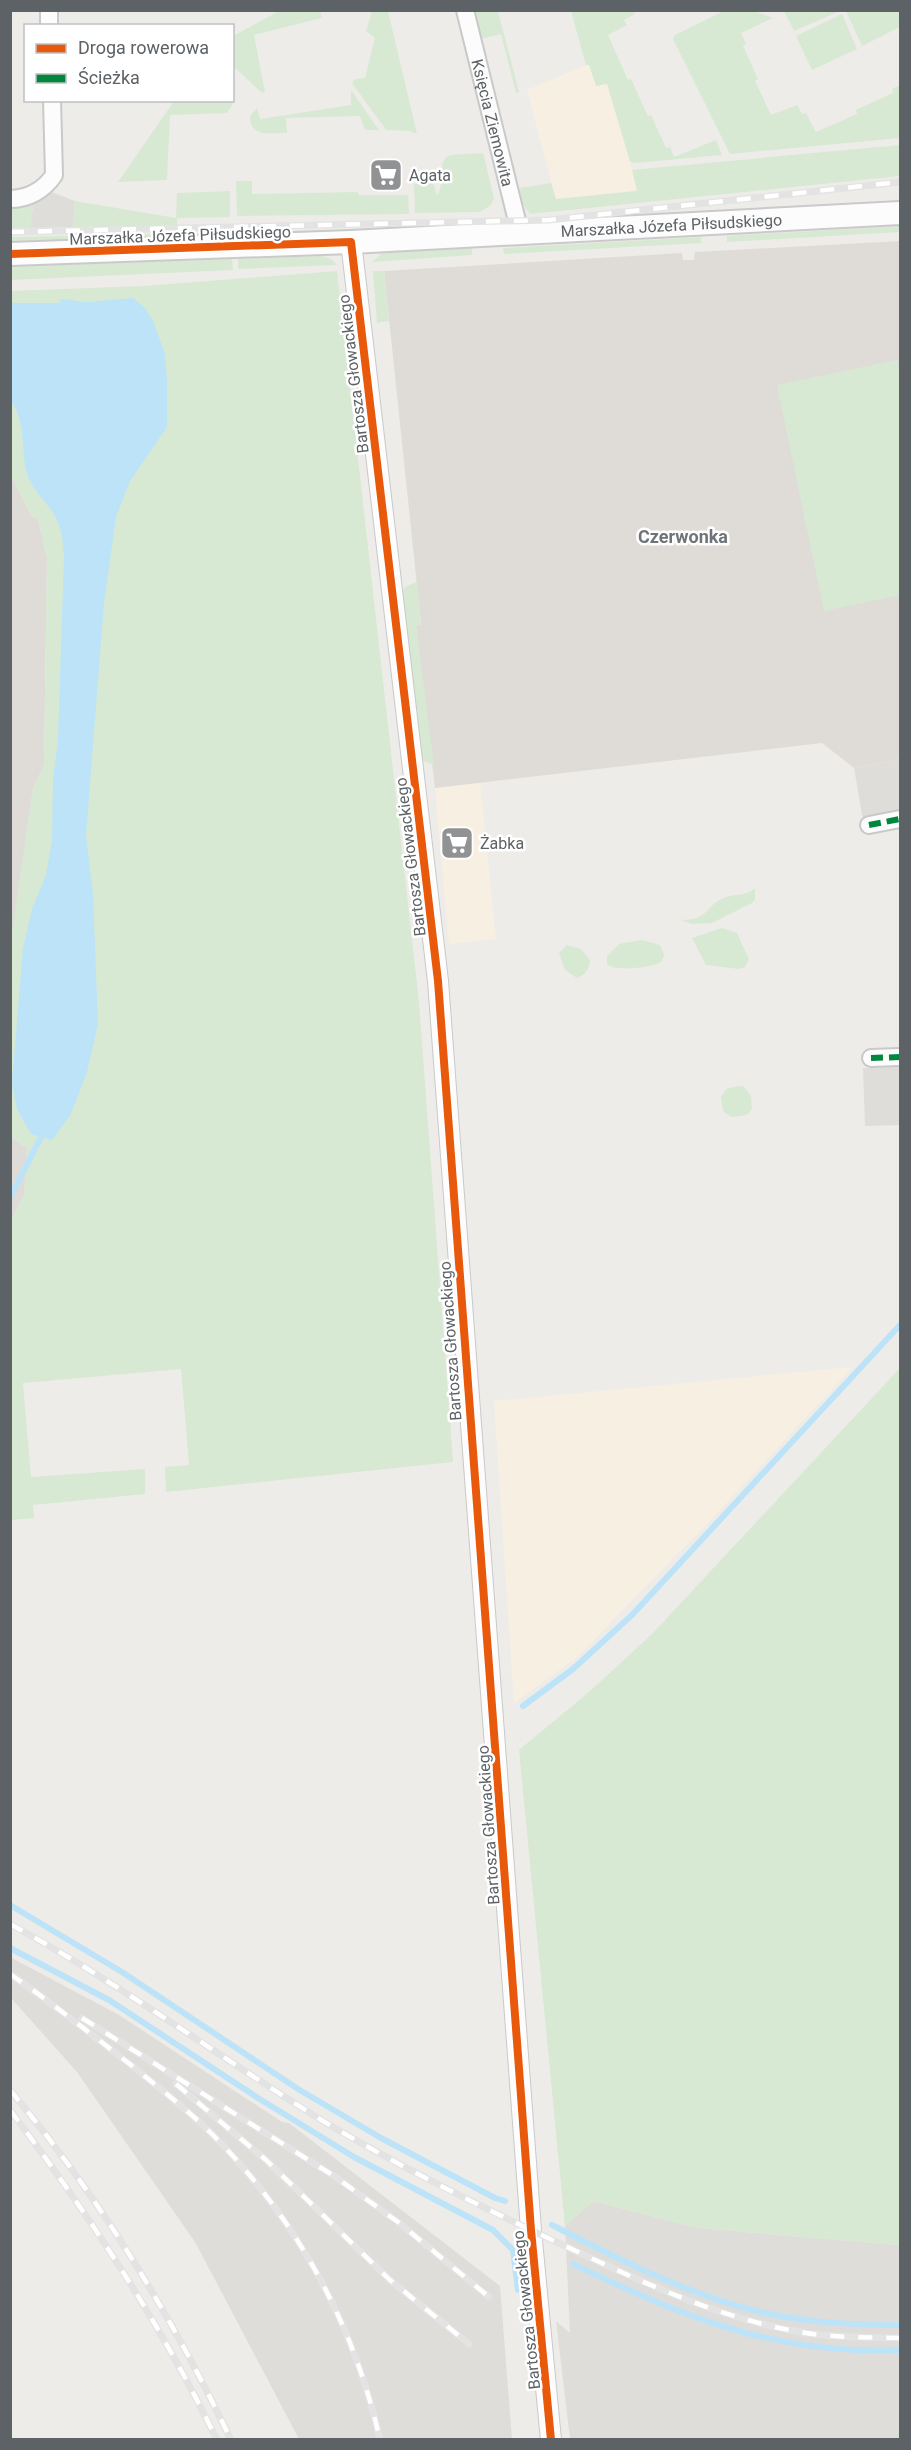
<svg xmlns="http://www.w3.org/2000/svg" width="911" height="2450" viewBox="0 0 911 2450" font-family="Roboto,sans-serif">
	<rect width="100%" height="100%" fill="#eeece8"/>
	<path fill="#f7f0e2" d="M 589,64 L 607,84 L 638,190 L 556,199 L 527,90 Z
		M 480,783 L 496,939 L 449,944 L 435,788 Z
		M 853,1367 L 703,1528 L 576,1658 L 514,1703 L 494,1401 Z"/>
	<path fill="#dfddd9" d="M 49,191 L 75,201 L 73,227 L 30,228 L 34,198 Z
		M 900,759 L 900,814 L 863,820 L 854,768 Z
		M 900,1067 L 900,1125 L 865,1126 L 863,1068 Z
		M 10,1957 L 119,2015 L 282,2122 L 289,2123 L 500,2286 L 512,2439 L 299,2439 L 195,2242 L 77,2072 L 11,1998 Z
		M 593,2201 L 698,2228 L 900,2245 L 900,2439 L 570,2439 L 556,2321 L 570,2333 L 565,2226 Z"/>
	<path fill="#dfdcd8" d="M 900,241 L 900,759 L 854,768 L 822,743 L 435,788 L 416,626 L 421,624 L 384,271 L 682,253 L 683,260 L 694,260 L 695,252 Z
		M 11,477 L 32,516 L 38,519 L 47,558 L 44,765 L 33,789 L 11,946 Z
		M 11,1137 L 27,1148 L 24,1196 L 11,1221 Z"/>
	<path fill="#d7e9d3" d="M 726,10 L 754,11 L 773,18 L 741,33 L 746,44 L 743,46 L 758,79 L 755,81 L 771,115 L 797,105 L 802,114 L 806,113 L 816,132 L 857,114 L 856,110 L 893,93 L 892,89 L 900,85 L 900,138 L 730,154 L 673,39 L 675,35 Z
		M 279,11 L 320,11 L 322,18 L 254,35 L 265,92 L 262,93 L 233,66 L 233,36 Z
		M 372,11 L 388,11 L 417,134 L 409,131 L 386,130 L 352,83 L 355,79 L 365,78 L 375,38 L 366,31 Z
		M 474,11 L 498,11 L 519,92 L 516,93 L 501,34 L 481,39 Z
		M 571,11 L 633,11 L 635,14 L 624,20 L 627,25 L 608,35 L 628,80 L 631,79 L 648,116 L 651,115 L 666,148 L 670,147 L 674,157 L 716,140 L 722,155 L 634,163 L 630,161 L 607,84 L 596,86 L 589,65 L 586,65 Z
		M 784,11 L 840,11 L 794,31 Z
		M 846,11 L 900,11 L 900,27 L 862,46 Z
		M 842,14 L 857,49 L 812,70 L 796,36 Z
		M 351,90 L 379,130 L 365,130 L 360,116 L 286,118 L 287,133 C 270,133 250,138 250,116 L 257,108 L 260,119 L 351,105 Z
		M 174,101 L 229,101 L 233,104 L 227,113 L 170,115 L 167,180 L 118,182 Z
		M 900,145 L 900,176 L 530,214 L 523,204 L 520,188 L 551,183 L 556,199 L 637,191 L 632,170 Z
		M 483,153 L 494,198 L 491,205 L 480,212 L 415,213 L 414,184 L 433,183 L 437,196 C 446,183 435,162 450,155 Z
		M 236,181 L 252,181 L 252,194 L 358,192 L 358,195 L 408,195 L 409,214 L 237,216 Z
		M 230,191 L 230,217 L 177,218 L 177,226 L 73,227 L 75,201 L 176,218 L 177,193 Z
		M 34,198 L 30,228 L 11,228 L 10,205 Z
		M 900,226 L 900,232 L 727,242 L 727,236 Z
		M 470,227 L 11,243 L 10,237 Z
		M 701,237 L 701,243 L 504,254 L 503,248 Z
		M 472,248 L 472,255 L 372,262 L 370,264 L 382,253 Z
		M 323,256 L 331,259 L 337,265 L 238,269 L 238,259 Z
		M 232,259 L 233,270 L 11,280 L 11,266 Z
		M 337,271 L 419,1002 L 453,1462 L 166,1492 L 165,1467 L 189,1465 L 181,1369 L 23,1383 L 31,1477 L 145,1469 L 145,1494 L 33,1505 L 34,1518 L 11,1520 L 10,1221 L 24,1196 L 27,1148 L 11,1137 L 10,946 L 33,789 L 44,765 L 47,558 L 38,519 L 32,516 L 11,477 L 10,291 L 143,286 Z
		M 373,271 L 384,271 L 389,321 L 377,323 Z
		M 897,360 L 900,377 L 900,595 L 824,611 L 777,385 Z
		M 417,582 L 421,624 L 416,626 L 434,765 L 424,761 L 420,755 L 401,595 L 406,586 Z
		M 755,888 L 755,899 L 752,903 L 712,923 L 692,924 L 681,920 C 710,920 704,906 724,898 C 736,893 745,897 755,888 Z
		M 722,928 L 737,933 L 749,959 L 745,967 L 739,969 L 706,965 L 692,938 Z
		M 642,940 L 660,945 L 664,955 L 662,961 C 654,968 614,972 607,964 L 607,956 L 619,944 Z
		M 567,945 L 581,949 L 590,960 C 589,970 586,974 577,978 L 565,970 L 559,953 Z
		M 738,1086 L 743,1086 L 751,1096 L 752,1109 L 747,1115 L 731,1117 L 723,1111 L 721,1097 L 726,1089 Z
		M 900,1368 L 900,2245 L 698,2228 L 593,2201 L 565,2226 L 519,1750 L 589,1692 L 652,1634 Z"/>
	<path fill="#bce3f8" d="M 133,298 L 145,308 L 153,321 L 165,354 L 167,380 L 167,427 L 130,481 L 116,517 L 104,603 L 86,836 L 93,894 L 98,1024 L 87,1072 L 71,1114 L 52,1140 L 31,1134 L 17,1109 L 12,1083 L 23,948 L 32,909 L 46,875 L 52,840 L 53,780 L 58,739 L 64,557 C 63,542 62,529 55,516 C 47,502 32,490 27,474 C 21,452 26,419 11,402 L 11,303 L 60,303 L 61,299 C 70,299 82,303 89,302 C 104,301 118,299 133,298 Z"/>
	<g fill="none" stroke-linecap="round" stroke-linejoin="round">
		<path stroke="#bce3f8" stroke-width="6" d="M 10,1197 L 41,1137
			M 523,1706 L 573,1669 L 632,1615 L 900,1325
			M 10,1905 L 122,1972 L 298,2089 L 381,2138 L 495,2198 L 505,2201
			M 10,1948 L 109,2000 L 258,2098 L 354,2157 L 493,2230 L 513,2250 L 518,2290
			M 552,2225 C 612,2256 675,2288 741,2307 C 793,2322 847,2325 900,2325
			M 573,2264 C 684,2317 774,2355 900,2350"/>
		<defs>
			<g id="minor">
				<path d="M 49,10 L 49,26"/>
				<path id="s1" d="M 465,10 L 520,233"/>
				<path d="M 10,199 C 28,199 44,190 54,175 L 52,100"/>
				<path d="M 869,825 L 900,819"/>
				<path d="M 871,1058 L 900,1057"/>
			</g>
			<path id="tertiary" d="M 351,242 L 438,981 L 531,2230 L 551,2440"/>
			<g id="secondary">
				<path id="s2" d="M 10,254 L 351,242 L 900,213"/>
			</g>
		</defs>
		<use href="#minor" stroke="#c9c9c9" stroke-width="20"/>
		<use href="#tertiary" stroke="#c9c9c9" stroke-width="22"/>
		<use href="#secondary" stroke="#cacaca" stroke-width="26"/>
		<use href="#minor" stroke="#fcfcfc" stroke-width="16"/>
		<use href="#tertiary" stroke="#fcfcfc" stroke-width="20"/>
		<use href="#secondary" stroke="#fcfcfc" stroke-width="22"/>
		<defs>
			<path id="rail" d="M 10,232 L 549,220 L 900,182
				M 10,1924 C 119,1983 218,2056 323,2121 C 400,2167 481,2207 563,2245 C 642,2282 719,2319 806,2333 C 837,2338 869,2337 900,2338
				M 10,1974 C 52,2003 91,2034 131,2065 C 159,2088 188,2110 214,2136 C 297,2220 354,2324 380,2440
				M 82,2018 L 334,2176 L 398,2222 L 489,2297
				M 176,2084 L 266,2160 L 390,2280 L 469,2344
				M 10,2090 C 98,2195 172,2316 231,2440
				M 10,2110 C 89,2215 160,2322 217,2440"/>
		</defs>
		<use href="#rail" stroke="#e3e3e3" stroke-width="7"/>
		<use href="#rail" stroke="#fff" stroke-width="4.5" stroke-dasharray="14" stroke-linecap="butt"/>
		<path stroke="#00873e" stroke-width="6" stroke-dasharray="12 6" stroke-linecap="butt" d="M 869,825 L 900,819
			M 871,1058 L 900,1057"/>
		<defs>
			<path id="cycleway" d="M 10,254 L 351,242 L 438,981 L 531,2230 L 551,2440"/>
		</defs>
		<use href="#cycleway" stroke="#fff" stroke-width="11"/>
		<use href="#cycleway" stroke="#e8590c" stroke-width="8"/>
	</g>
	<defs>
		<symbol id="supermarket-square" viewBox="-11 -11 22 22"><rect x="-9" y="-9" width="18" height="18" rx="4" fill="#909294" stroke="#fff"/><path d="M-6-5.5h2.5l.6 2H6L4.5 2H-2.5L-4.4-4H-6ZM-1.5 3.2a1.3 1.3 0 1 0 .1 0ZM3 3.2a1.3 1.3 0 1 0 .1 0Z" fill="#fff"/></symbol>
	</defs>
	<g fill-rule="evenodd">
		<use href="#supermarket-square" x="367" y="156" width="38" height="38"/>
		<use href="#supermarket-square" x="438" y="824" width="38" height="38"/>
	</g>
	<g text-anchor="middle" stroke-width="5" stroke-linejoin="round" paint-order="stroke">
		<g font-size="16" fill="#5d6266" stroke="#fff">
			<text dy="6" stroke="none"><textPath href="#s1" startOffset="116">Księcia Ziemowita</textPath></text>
			<text dy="6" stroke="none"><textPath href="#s2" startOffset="662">Marszałka Józefa Piłsudskiego</textPath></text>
			<text transform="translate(180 235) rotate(-2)" y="6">Marszałka Józefa Piłsudskiego</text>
			<text transform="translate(353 374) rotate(-97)" y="6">Bartosza Głowackiego</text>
			<text transform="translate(410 857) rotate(-97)" y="6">Bartosza Głowackiego</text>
			<text transform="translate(450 1341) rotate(-94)" y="6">Bartosza Głowackiego</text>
			<text transform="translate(488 1825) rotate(-94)" y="6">Bartosza Głowackiego</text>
			<text transform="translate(526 2310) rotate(-96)" y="6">Bartosza Głowackiego</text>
		</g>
		<g font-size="16" fill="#5d6266" stroke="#fff" text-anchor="start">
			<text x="409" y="181">Agata</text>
			<text x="480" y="849">Żabka</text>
		</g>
		<g font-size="18" font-weight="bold" fill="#6e7478" stroke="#fff">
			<text x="683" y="543">Czerwonka</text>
		</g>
	</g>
	<rect width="911" height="2450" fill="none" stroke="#5d6266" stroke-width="24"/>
	<rect x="24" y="24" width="210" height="78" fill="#ffffff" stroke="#bec0c2" stroke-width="1.5"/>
	<rect x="36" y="44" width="30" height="9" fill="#e8590c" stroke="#bec0c2" stroke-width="1.5"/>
	<text x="78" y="54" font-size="18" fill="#5d6266">Droga rowerowa</text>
	<rect x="36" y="74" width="30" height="9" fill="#00873e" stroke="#bec0c2" stroke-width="1.5"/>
	<text x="78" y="84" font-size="18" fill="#5d6266">Ścieżka</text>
</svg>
